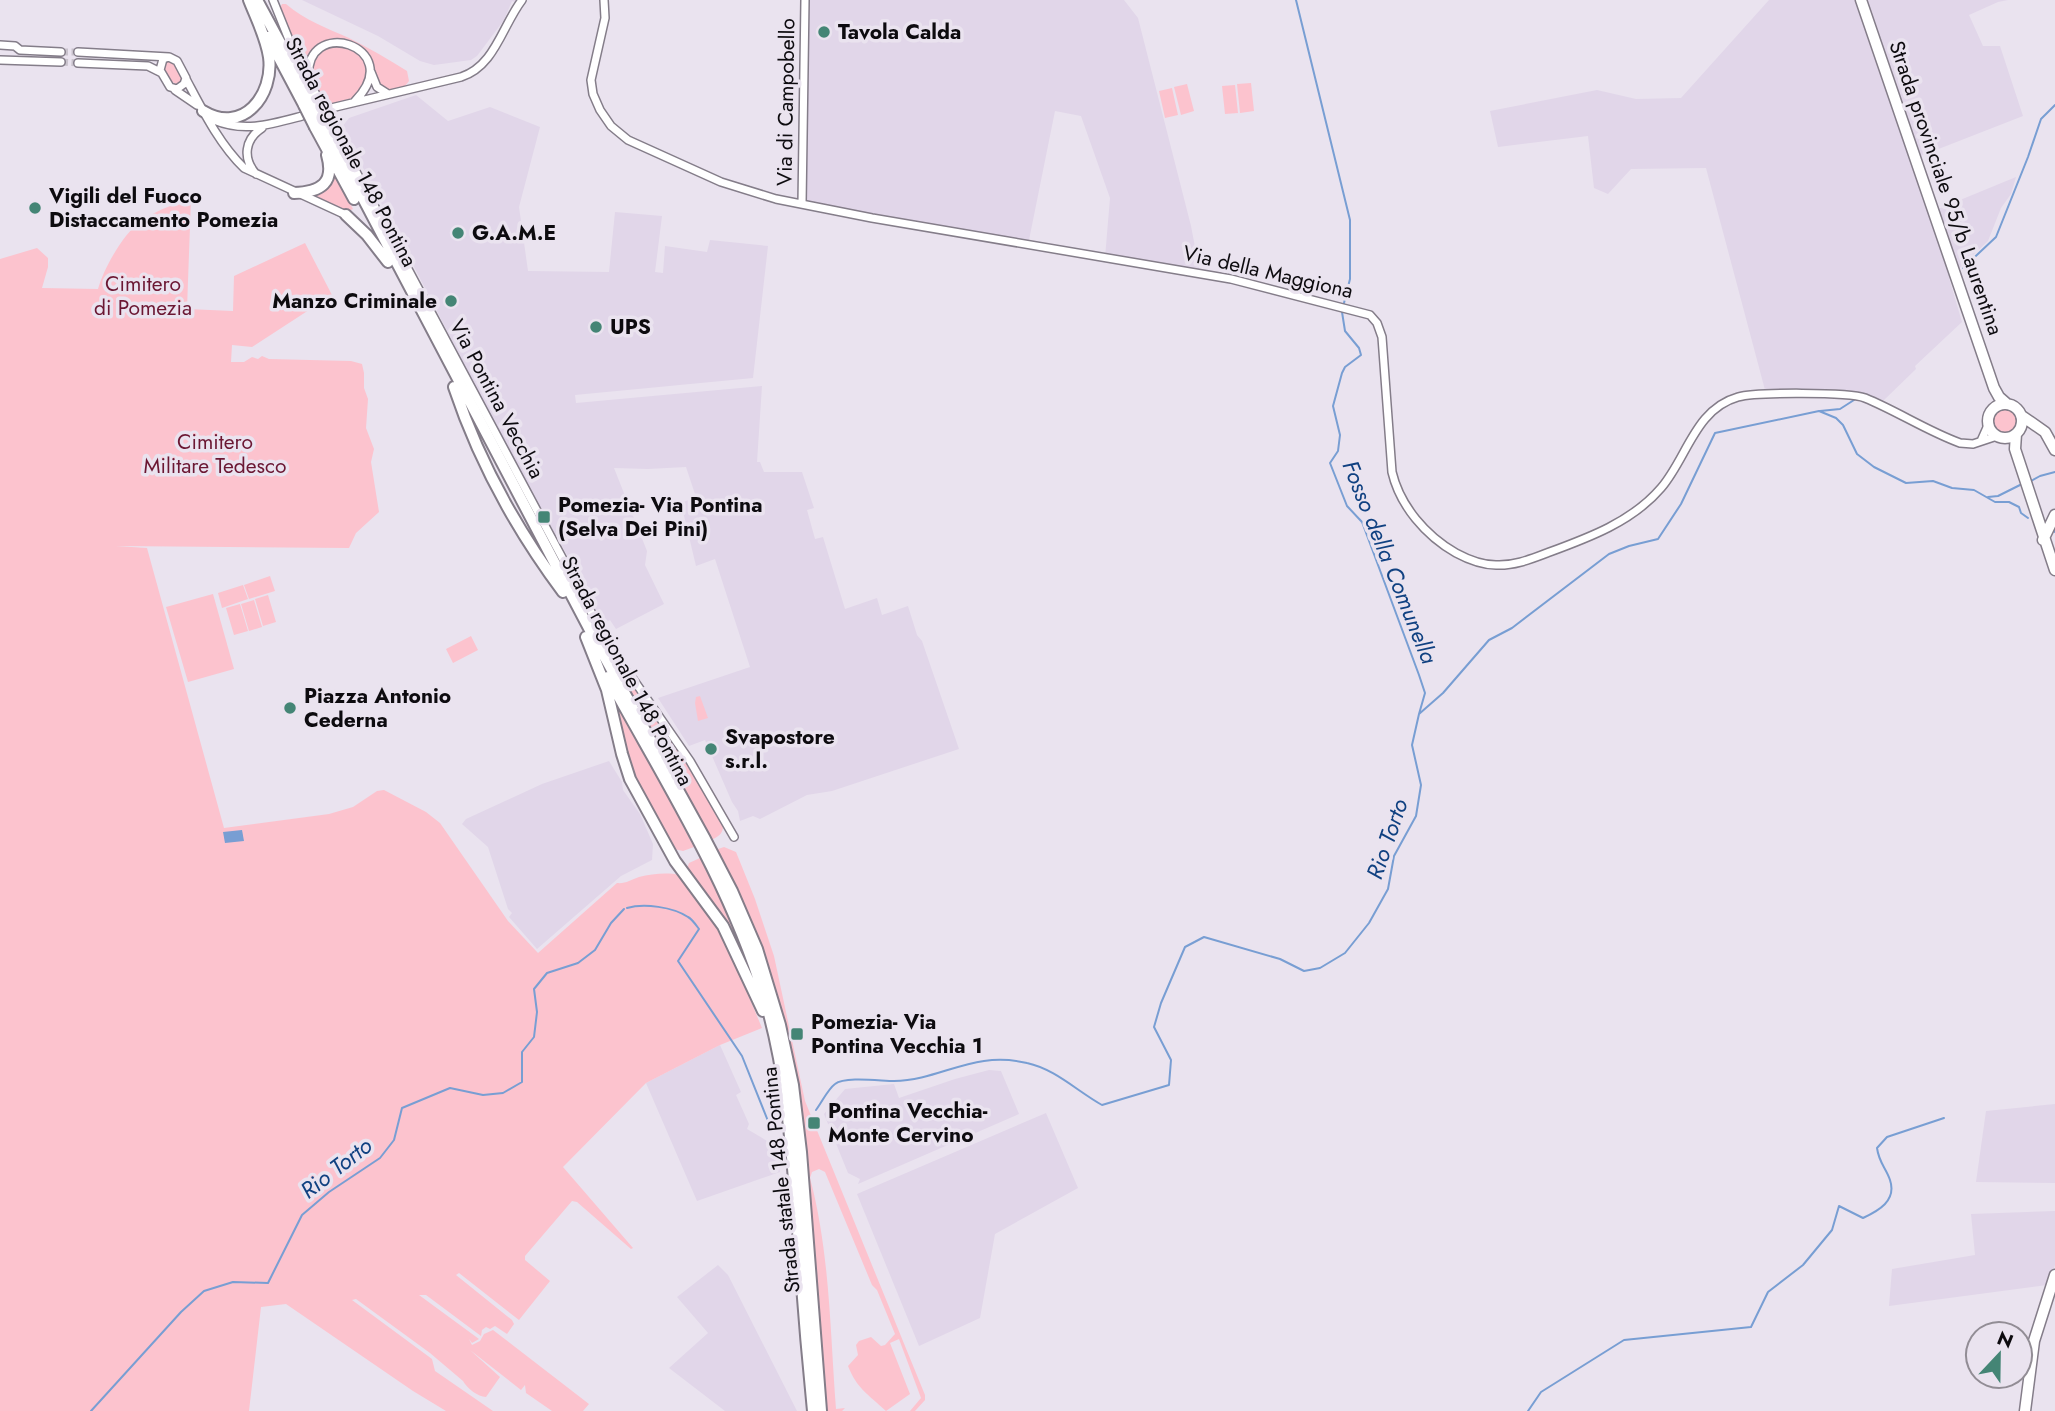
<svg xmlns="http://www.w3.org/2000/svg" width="2055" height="1411" viewBox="0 0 2055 1411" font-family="Jost,sans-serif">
	<rect width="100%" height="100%" fill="#eae3ef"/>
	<path fill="#e1d6e9" d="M 302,0 L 518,0 L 517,3 L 512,1 L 504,20 L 477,56 L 471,60 L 434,65 L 420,61 L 378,36 Z
		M 805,0 L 1124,0 L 1138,18 L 1191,226 L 1200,273 L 1105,258 L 1110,198 L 1081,116 L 1055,111 L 1028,245 L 802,204 Z
		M 1769,0 L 1856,0 L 1931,212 L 2016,177 L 2011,194 L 2001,208 L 1988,241 L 1949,278 L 1962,322 L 1915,366 L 1916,369 L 1882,402 L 1853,392 L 1765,390 L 1706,168 L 1631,169 L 1608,194 L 1594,188 L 1588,136 L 1498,147 L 1490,111 L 1597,90 L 1636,99 L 1681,98 Z
		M 1865,0 L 2008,0 L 1998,2 L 1969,15 L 1983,46 L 2000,46 L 2023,116 L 1918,157 Z
		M 416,95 L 448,121 L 490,107 L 540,127 L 519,207 L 528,271 L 609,272 L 615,212 L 662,216 L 655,272 L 663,273 L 665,246 L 707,252 L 710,240 L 768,246 L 753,378 L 575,395 L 576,403 L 762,386 L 757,462 L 760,462 L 764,472 L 802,472 L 814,508 L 807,510 L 815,539 L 823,537 L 845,609 L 877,598 L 882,615 L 908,606 L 917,635 L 922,641 L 959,749 L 832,791 L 807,795 L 760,819 L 753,816 L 740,821 L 738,811 L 732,802 L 705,740 L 689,746 L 658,698 L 750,667 L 715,559 L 696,566 L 681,503 L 696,497 L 686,467 L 648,469 L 614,468 L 647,551 L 645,565 L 664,604 L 616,629 L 610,620 L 601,625 L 572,571 L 572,564 L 512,457 L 342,127 L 349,118 Z
		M 609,761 L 622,782 L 623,790 L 640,814 L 653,844 L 652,860 L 621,876 L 537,949 L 509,917 L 512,913 L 508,909 L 488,847 L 462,824 L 466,819 L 542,784 Z
		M 720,1045 L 741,1092 L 736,1095 L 749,1124 L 747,1129 L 774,1145 L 778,1154 L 780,1172 L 697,1201 L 646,1083 Z
		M 989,1070 L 1001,1071 L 1019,1114 L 858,1184 L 860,1179 L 848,1173 L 824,1114 L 845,1089 L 894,1084 L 899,1098 L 955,1079 Z
		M 2055,1104 L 2055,1183 L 1976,1182 L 1986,1111 Z
		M 1046,1113 L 1078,1188 L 995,1234 L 980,1318 L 919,1346 L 857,1194 Z
		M 2055,1211 L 2055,1265 L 2047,1285 L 1889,1306 L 1892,1269 L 1975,1255 L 1971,1214 Z
		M 718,1265 L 728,1275 L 797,1411 L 725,1411 L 669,1368 L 708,1333 L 677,1297 Z"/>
	<path fill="#fcc3ce" d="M 282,4 L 286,4 C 305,20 326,28 349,38 C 369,48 388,59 407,71 L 409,81 L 405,86 L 388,91 C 373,80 377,67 367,54 C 355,36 330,34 315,49 C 310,55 308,63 305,68 L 280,8 Z
		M 348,45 L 366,60 L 367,81 L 355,97 L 326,106 C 310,78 303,71 327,46 Z
		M 169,61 L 174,64 L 183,80 L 178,85 C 170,83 163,71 164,63 Z
		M 1251,83 L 1254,111 L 1240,113 L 1237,84 Z
		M 1187,84 L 1194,111 L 1181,115 L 1174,87 Z
		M 1235,85 L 1238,113 L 1225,114 L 1222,86 Z
		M 1172,88 L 1178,115 L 1165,118 L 1159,91 Z
		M 335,174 L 353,209 L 349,211 L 317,199 L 316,195 L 327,188 Z
		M 191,198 L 187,309 L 233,311 L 234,276 L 305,243 L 332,295 L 252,347 L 232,345 L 231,362 L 244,362 L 252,357 L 258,359 L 262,356 L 269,359 L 351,361 L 362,364 L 364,373 L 364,388 L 368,399 L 366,428 L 374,449 L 371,462 L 379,512 L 356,533 L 349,548 L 116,546 L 147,548 L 224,828 L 329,814 L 353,807 L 377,791 L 384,790 L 426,812 L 440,823 L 508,921 L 538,953 L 617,883 C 625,884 631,880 639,877 C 652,874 667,872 679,875 L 722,932 L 762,1028 L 720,1045 L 646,1083 L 563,1167 L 633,1248 L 631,1249 L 577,1202 L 572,1201 L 525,1256 L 525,1260 L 550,1281 L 519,1320 L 459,1273 L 456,1275 L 512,1320 L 514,1324 L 507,1334 L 495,1326 L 490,1329 L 486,1327 L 482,1330 L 481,1336 L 426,1295 L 419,1295 L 479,1339 L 472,1343 L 469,1339 L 472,1345 L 480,1341 L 484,1334 L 493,1330 L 589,1404 L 583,1411 L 552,1411 L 526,1393 L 525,1385 L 521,1390 L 470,1350 L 500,1377 L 486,1397 C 478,1397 467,1388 463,1381 L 430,1353 L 356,1299 L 352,1300 L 432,1359 L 435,1371 L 493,1411 L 446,1411 L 413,1391 L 286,1304 L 261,1307 L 249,1411 L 0,1411 L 0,259 L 37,248 L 48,258 L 48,267 L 42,288 L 98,289 C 104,268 123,234 141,221 C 151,213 179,202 191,198 Z
		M1993 421a12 12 0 1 1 24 0a12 12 0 1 1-24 0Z
		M 270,576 L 275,591 L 249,599 L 244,585 Z
		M 243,585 L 248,599 L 222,608 L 218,593 Z
		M 213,594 L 234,669 L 188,682 L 166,607 Z
		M 268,595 L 276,622 L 263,626 L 255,599 Z
		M 254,600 L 262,627 L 249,631 L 241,604 Z
		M 240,604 L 248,631 L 234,635 L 226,608 Z
		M 471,636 L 478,650 L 453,663 L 446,649 Z
		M 603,644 L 687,760 L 723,824 C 724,834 718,837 709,841 Z
		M 614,695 L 694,847 L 683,851 L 674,849 L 632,773 L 612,696 Z
		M 700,696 L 708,718 L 698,721 L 695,703 L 696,697 Z
		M 724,847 L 736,852 L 755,899 L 774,956 L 805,1101 L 925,1395 L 925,1400 L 915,1411 L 910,1411 L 921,1398 L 899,1339 L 890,1343 L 910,1394 L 886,1411 C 868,1394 857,1389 848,1366 L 858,1355 L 856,1345 L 859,1341 L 871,1337 L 881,1346 L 885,1345 L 895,1334 L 877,1290 L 872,1285 L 825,1172 L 819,1169 L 812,1172 L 810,1178 C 830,1253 830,1331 836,1409 L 845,1408 L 842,1411 L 826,1411 L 793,1077 L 715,850 Z
		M 700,858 L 734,926 L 754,980 L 720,914 L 687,869 L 689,863 Z"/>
	<path fill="#789ed3" d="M 242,830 L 244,841 L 225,843 L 223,832 Z"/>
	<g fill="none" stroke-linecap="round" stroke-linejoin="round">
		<path stroke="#789ed3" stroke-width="2" d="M 1296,0 L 1350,220 L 1350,279 L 1344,303
			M 1963,268 L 1996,237 L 2028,157 L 2041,119 L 2055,105
			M 1342,312 L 1345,331 L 1359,348 L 1361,355 L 1345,367 L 1342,373 L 1333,406 L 1340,435 L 1338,451 L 1330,463 L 1347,506 L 1362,522 L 1419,675 L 1425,693 L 1419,714
			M 1820,411 L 1840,409 L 1854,400
			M 2031,481 L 2040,476 L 2055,472
			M 1988,497 L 1998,496 L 2020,485
			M 2054,531 L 2055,532
			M 627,908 C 644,903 673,907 688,917 C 692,919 696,925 699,929 L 678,961 L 742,1056 L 768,1121
			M 816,1110 C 822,1102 828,1089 835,1084 C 845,1076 881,1081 894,1081 C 942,1080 973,1050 1027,1063 C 1055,1069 1077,1091 1102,1105 L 1169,1085 L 1171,1060 L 1154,1027 L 1161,1003 L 1185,947 L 1204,937 L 1280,959 L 1304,971 L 1320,968 L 1345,953 L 1369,923 L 1388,889 L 1394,856 L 1416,816 L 1421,785 L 1412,745 L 1419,714 L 1443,693 L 1489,640 L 1512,628 L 1609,554 L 1629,546 L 1658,539 L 1681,504 L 1715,433 L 1819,411 L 1836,418 L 1843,425 L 1857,454 L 1874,467 L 1906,483 L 1933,481 L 1952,488 L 1974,490 L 1995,502 L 2009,502 L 2019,507 L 2021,513 L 2028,518
			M 91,1411 L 181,1312 L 204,1291 L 233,1282 L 268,1283 L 302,1215 L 329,1192 L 380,1158 L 394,1140 L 402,1108 L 450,1088 L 483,1095 L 503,1093 L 522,1082 L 522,1052 L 534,1037 L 537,1012 L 534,989 L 547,973 L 578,963 L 595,950 L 611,923 L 624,909
			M 1528,1411 L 1541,1392 L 1624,1340 L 1751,1327 L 1768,1292 L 1803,1265 L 1832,1230 L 1839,1206 L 1863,1218 C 1878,1211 1897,1201 1890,1180 C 1886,1168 1879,1163 1877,1148 L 1887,1137 L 1944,1118"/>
		<path stroke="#c9c3cd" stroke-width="7" stroke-dasharray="7 3.5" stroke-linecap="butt" d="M 61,52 L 78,52
			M 61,62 L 78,63"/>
		<defs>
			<path id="minor" d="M 273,0 L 296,57 L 319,100
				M 604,0 L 605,18 L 591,80 L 593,94 L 600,110 L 611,126 L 628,140 L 721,182 L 776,199 L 872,218 L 1231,279 L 1370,315 L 1377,323 L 1382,337 L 1392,472 C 1400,506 1426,536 1456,553 C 1469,560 1481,565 1496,565 C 1514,566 1531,559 1547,553 C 1588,538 1632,522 1661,488 C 1687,458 1695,409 1738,397 C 1755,392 1849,392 1865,398 C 1897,411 1927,431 1960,443 L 1973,444 L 1997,436
				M 0,45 L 15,46 L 20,50 L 61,52
				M 78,52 L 169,57
				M 169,57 L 177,61 L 186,78 L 184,84 L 177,89 L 170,87 L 160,70 L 163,59 Z
				M 0,60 L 61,62
				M 78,63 L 148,66 L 160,72
				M 371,72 L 377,87 L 388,94
				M 186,79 C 202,109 219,144 244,168 L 346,215
				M 309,81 C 301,13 409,46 355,101
				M 175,90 L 197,105
				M 327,109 L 461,77 C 495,66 502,26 522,0
				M 214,120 C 244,133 272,124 302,116
				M 329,121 L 606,640 L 690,761 L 734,837
				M 256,174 C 242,158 245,139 262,128
				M 802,204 L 805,0
				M 1981,441 L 1989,423"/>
			<path id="major" d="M 1861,0 L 1994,388 L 1999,397 L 2007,404
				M1988 421a17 17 0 1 1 34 0a17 17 0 1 1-34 0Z
				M 2022,416 L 2045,432 L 2055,450
				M 2016,434 L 2015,449 L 2055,570
				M 2043,540 L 2055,515
				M 2025,1411 L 2034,1341 L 2055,1275"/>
			<path id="highway" d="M 257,0 L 312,102
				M 268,37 L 304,105
				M 203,111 C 243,135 274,95 269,57 C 266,37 256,18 249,0
				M 324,124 L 592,634 L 705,839 L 732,891 L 757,949 L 780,1025 L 793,1085 L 801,1152 L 821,1411
				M 315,127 L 354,199
				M 294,193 C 321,192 335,183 327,155
				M 346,215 L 367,235 L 388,262
				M 454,387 C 479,462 516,529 563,592
				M 586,637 L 607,690 L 622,754 L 630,779 L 675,861 L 723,926 L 763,1011
				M 608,677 C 664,780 730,883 764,996 C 787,1072 792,1152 798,1231 C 802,1291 807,1351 813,1411"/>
		</defs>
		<use href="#minor" stroke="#847d89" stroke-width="10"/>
		<use href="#major" stroke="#847d89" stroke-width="13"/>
		<use href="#highway" stroke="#847d89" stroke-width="14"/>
		<use href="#minor" stroke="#fff" stroke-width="7"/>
		<use href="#major" stroke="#fff" stroke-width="10"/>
		<use href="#highway" stroke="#fff" stroke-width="10"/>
		<defs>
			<path id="minor-bridge" d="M 319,100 L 329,121"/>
			<path id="highway-bridge" d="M 312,102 L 324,124
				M 304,105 L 315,127"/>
		</defs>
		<use href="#minor-bridge" stroke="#847d89" stroke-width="10" stroke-linecap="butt"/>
		<use href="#highway-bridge" stroke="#847d89" stroke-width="14" stroke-linecap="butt"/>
		<use href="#minor-bridge" stroke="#fff" stroke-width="7"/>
		<use href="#highway-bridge" stroke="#fff" stroke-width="10"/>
	</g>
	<g fill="#448575" stroke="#eae3ef" stroke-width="2.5">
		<circle cx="824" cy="32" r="7"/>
		<circle cx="35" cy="208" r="7"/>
		<circle cx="458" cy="233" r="7"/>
		<circle cx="451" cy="301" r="7"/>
		<circle cx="596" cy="327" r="7"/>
		<rect x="537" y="510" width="14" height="14" rx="3.5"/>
		<circle cx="290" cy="708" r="7"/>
		<circle cx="711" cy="749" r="7"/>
		<rect x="790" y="1027" width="14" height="14" rx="3.5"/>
		<rect x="807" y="1116" width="14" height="14" rx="3.5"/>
	</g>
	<g text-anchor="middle" stroke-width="7" stroke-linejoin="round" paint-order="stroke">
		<g font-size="21" font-weight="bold" fill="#0d0b0f" stroke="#eae3ef" text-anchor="start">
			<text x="838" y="39">Tavola Calda</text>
			<text x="49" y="203">Vigili del Fuoco<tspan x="49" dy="24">Distaccamento Pomezia</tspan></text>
			<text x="472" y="240">G.A.M.E</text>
			<text x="437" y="308" text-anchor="end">Manzo Criminale</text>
			<text x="610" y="334">UPS</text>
			<text x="558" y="512">Pomezia- Via Pontina<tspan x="558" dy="24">(Selva Dei Pini)</tspan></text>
			<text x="304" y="703">Piazza Antonio<tspan x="304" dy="24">Cederna</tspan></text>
			<text x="725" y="744">Svapostore<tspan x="725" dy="24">s.r.l.</tspan></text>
			<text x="811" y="1029">Pomezia- Via<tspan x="811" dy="24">Pontina Vecchia 1</tspan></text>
			<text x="828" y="1118">Pontina Vecchia-<tspan x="828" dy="24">Monte Cervino</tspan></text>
		</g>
		<g font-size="21" fill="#0d0b0f" stroke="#eae3ef">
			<text transform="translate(786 102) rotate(-89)" y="7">Via di Campobello</text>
			<text transform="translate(351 152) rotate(62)" y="7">Strada regionale 148 Pontina</text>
			<text transform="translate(1946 188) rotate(71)" y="7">Strada provinciale 95/b Laurentina</text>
			<text transform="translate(1268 272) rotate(13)" y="7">Via della Maggiona</text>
			<text transform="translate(497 399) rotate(62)" y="7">Via Pontina Vecchia</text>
			<text transform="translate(627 671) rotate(62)" y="7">Strada regionale 148 Pontina</text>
			<text transform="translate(781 1180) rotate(-96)" y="7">Strada statale 148 Pontina</text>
		</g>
		<g font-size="21" fill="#6b1733" stroke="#eae3ef">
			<text x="143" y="291">Cimitero<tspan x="143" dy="24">di Pomezia</tspan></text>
			<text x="215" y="449">Cimitero<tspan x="215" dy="24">Militare Tedesco</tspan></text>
		</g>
		<g font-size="23" font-style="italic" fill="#104181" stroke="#eae3ef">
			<text transform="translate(1390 562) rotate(68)" y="8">Fosso della Comunella</text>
			<text transform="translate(1387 839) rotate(-71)" y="8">Rio Torto</text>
			<text transform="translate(336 1168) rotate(-38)" y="8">Rio Torto</text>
		</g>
	</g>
	<g transform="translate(1999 1355) rotate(22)"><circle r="33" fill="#eae3ef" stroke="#928d95" stroke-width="2"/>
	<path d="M0-5L12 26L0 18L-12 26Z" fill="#448575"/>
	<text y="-10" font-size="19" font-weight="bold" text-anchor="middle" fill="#0d0b0f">N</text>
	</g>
</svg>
